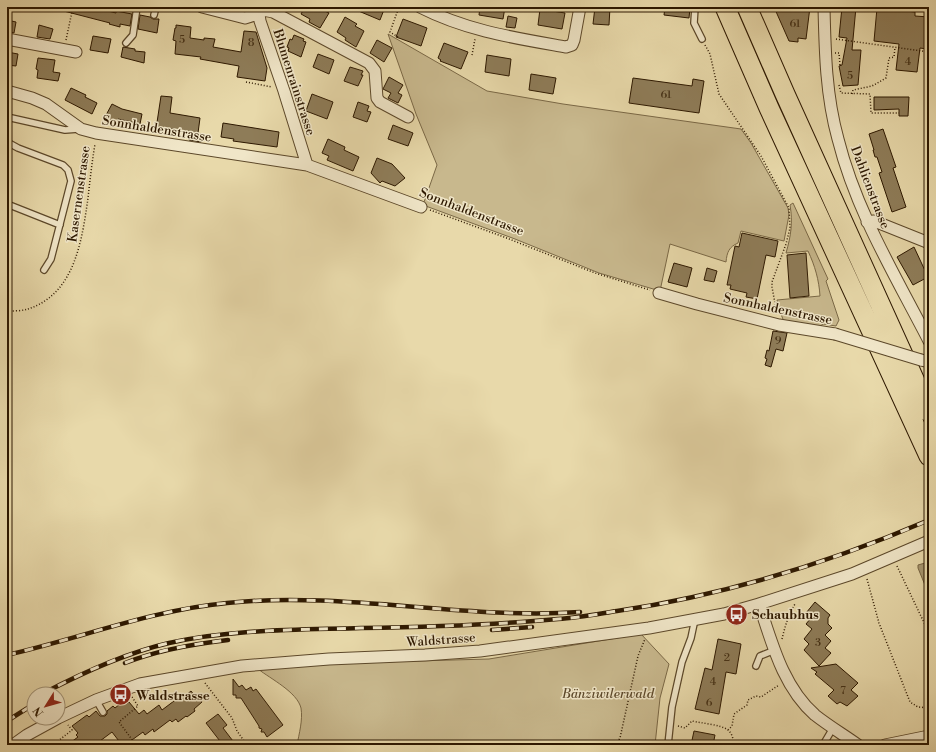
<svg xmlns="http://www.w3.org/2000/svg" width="936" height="752" viewBox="0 0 936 752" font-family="'Libre Bodoni',serif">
	<rect width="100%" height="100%" fill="#e8d9aa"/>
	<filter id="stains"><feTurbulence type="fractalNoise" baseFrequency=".005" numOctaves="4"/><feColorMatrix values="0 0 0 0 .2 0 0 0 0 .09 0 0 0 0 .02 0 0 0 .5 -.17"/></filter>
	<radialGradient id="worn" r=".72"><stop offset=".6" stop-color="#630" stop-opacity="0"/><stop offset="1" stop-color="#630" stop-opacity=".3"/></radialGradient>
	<path fill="#c8b88d" stroke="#7a6846" d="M 388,34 L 487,91 L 563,104 L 741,129 L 751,143 L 788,208 L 789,215 L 784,241 L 741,231 L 738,243 C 729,247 727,252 726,262 L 670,244 L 660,291 L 599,273 L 515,239 L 423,205 L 437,165 L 416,114 Z
		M 793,203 L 828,279 L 826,281 L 839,320 L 836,326 L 823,324 L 819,327 L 784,322 L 781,314 L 777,300 L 820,296 C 819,280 815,266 808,251 L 786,253 C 791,236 793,222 790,205 Z
		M 641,634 L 669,664 L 660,698 L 655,745 L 297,745 C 299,734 303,720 301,708 C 297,692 271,679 258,669 L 305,664 L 489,659 Z"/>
	<path fill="#a89770" stroke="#776443" d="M 925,563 L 929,565 L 929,595 L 918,568 L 918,565 Z"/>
	<path fill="#8e7c58" stroke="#2d1800" d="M 56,7 L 100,7 L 100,9 L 116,13 L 116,11 L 132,14 L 130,26 L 120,24 L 120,27 L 109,24 L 110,23 L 56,9 Z
		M 305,7 L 317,7 L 329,13 L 320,28 L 309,22 L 310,19 L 301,14 Z
		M 349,7 L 385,7 L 380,20 Z
		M 480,7 L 505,7 L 503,19 L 479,15 Z
		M 595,7 L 610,7 L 609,25 L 593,24 Z
		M 665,7 L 690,8 L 689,18 L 664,15 Z
		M 774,7 L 810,7 L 806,39 L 798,38 L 798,42 L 789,41 Z
		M 842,7 L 856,7 L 852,50 L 861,50 L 858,85 L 843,86 L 839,66 L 842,65 L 847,38 L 839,37 Z
		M 877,8 L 915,12 L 915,16 L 929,17 L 927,49 L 920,48 L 917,72 L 896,70 L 899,44 L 874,41 Z
		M 540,9 L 565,13 L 562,29 L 538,25 Z
		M 140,15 L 150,17 L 153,19 L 159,19 L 157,33 L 138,29 Z
		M 508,16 L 517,18 L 515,28 L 506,27 Z
		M 345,17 L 357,24 L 355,26 L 364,31 L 356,47 L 345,40 L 346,38 L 337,32 Z
		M 403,19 L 427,28 L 421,46 L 396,37 Z
		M 7,20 L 16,22 L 14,33 L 7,31 Z
		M 39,25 L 53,29 L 50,39 L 37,37 Z
		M 176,25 L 191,27 L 190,38 L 204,40 L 204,38 L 215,39 L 213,47 L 241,52 L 244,31 L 256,32 L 267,68 L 265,81 L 237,77 L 239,66 L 200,59 L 201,57 L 175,54 L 176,41 L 173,40 L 175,28 L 176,28 Z
		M 294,35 L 304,39 L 303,41 L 306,42 L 301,57 L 288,51 L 289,48 L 287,47 L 290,39 L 292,40 Z
		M 93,36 L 111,39 L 108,53 L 90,50 Z
		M 377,40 L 392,48 L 384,62 L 370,53 Z
		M 444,43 L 468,52 L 461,69 L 440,61 L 441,60 L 438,58 Z
		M 123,47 L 135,49 L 135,51 L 145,52 L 144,63 L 121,57 Z
		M 7,52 L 18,54 L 16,66 L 7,65 Z
		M 318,54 L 334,60 L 329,74 L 313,67 Z
		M 487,55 L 511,59 L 509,76 L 485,72 Z
		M 38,58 L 55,60 L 53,72 L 60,73 L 58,81 L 37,78 L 38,70 L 36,69 Z
		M 350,67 L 363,71 L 361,75 L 363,75 L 358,86 L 344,81 Z
		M 531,74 L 556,78 L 553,94 L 529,90 Z
		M 389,77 L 403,85 L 398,93 L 402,95 L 398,103 L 388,98 L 391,93 L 383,89 Z
		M 633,78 L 692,86 L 693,79 L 704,81 L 699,113 L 629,103 Z
		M 71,88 L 86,95 L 85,97 L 97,103 L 92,114 L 65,100 Z
		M 312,94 L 333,102 L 327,119 L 306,111 Z
		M 161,96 L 172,97 L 170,113 L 200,118 L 198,133 L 202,134 L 201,142 L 189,140 L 190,132 L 167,128 L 167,130 L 156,129 Z
		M 874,97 L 909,97 L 908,116 L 899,116 L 899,109 L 874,110 Z
		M 358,102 L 369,106 L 367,111 L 371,112 L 367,122 L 353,117 Z
		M 112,104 L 122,109 L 142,114 L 140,124 L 118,119 L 116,122 L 105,117 Z
		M 223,123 L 279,132 L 277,147 L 233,141 L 234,139 L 221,137 Z
		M 393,125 L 413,133 L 408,146 L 388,139 Z
		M 883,129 L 896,167 L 893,168 L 906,207 L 892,212 L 879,173 L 882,172 L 877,157 L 875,157 L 873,150 L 874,150 L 869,134 Z
		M 328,139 L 345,147 L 344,150 L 359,157 L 353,171 L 327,160 L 329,156 L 322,153 Z
		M 377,158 L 392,164 L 405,178 L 395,186 L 382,181 L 380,183 L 371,173 Z
		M 742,233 L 778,241 L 775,257 L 766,255 L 757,299 L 746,297 L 747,293 L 730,289 L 731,285 L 727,285 L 735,246 L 739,247 Z
		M 914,247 L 928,277 L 913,285 L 897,257 Z
		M 806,253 L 809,296 L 790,298 L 787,255 Z
		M 674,263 L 692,268 L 687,287 L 668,282 Z
		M 707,268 L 717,271 L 714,282 L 704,280 Z
		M 773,331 L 787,333 L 783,351 L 776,349 L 771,367 L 765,365 L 767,359 L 765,358 L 767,350 L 769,351 Z
		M 815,602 L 830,615 L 828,618 L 828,624 L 832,628 L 825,635 L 831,641 L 825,648 L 831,653 L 819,666 L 804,650 L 809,644 L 804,639 L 812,629 L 806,624 L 811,618 L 806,613 Z
		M 718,639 L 741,644 L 736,674 L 726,672 L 719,714 L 695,709 L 705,668 L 712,670 Z
		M 836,664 L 858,683 L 851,690 L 858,696 L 847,706 L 840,702 L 837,704 L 828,696 L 834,690 L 815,674 L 817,672 L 811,668 Z
		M 233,679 L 239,687 L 242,685 L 246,690 L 251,687 L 253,691 L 256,689 L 283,725 L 267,737 L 264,732 L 261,732 L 262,729 L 259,728 L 259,726 L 241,698 L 236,698 L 236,695 L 233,695 Z
		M 191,691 L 196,697 L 197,696 L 202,702 L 194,709 L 195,711 L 187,717 L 186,716 L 178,722 L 176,719 L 172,722 L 170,720 L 154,732 L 153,729 L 145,735 L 143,732 L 125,745 L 122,745 L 112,732 L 100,741 L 101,742 L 97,745 L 67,745 L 78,737 L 76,735 L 78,733 L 72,726 L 87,715 L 89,717 L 96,711 L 100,716 L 105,716 L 107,714 L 107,711 L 113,706 L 115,708 L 120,704 L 121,705 L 125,702 L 126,704 L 129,702 L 139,714 L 144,710 L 147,714 L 159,705 L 162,710 L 178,698 L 180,700 Z
		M 218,714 L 227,725 L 223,728 L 236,745 L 223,745 L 206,723 Z
		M 694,731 L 715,735 L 713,745 L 691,745 Z"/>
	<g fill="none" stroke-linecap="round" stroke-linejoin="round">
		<defs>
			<path id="lane" d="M 695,7 L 694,23 L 702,39
				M 154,15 L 156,7
				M 126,43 L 133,35 L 137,7
				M 7,117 L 65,130 L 79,129
				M 7,142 L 18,148 L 63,165 L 68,170 L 71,181 L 51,259 L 44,270
				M 7,204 L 60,225
				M 756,666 L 760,656 L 775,650
				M 96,700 L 103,712
				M 668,745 L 672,707 L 682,662 L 691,638 L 695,619
				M 823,745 L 833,728"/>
			<path id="street" d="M 202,7 L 245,18 L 258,14
				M 258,7 L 260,21 L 284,91 L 307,165
				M 420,7 C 467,31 515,38 566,47 L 572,45 L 574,40 L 580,7
				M 824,7 C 825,52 826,96 838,139 C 856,211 895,275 929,341
				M 258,9 L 273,12 L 369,63 L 375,71 L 377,98 L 380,102 L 408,117
				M 7,39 L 76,52
				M 7,91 L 32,98 L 46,104 L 81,129 L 96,133 L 307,165 L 421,207
				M 867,222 L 874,221 L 929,243
				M 659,293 L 697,304 L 779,325 L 835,334
				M 921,360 L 929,362
				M 759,604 C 772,643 783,687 815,715 C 829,726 844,735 858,745
				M 58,718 L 96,700 L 140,684 L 242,666 L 329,659 L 425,655 L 480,651 L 649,628 L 724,614 L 759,604 L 852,574 L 929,541
				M 13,745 L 27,735 L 58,718
				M 885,745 L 929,736"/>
			<path id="highway" d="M 725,7 L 769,108 L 929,456
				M 747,7 L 785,94 L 929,412"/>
		</defs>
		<use href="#lane" stroke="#5c482a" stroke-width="8"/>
		<use href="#street" stroke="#5c482a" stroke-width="13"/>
		<use href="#highway" stroke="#2d1800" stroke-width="21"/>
		<path stroke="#2d1800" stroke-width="1.5" stroke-dasharray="1 2" stroke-linecap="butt" d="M 398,37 L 390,32 L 399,7
			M 836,39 L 929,52
			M 66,40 L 73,7
			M 705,45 L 710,54 L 719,94 L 761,156 L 789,208 L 790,228 L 786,244 L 772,282 L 772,287 L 777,314
			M 835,53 L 839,53 L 840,65
			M 472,55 L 475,39
			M 246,82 L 272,87
			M 839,85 L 841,93 L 870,94 L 871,113 L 899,113
			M 852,94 L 853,90 L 872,86 L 886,78 L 889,58 L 894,57 L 895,47
			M 430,210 L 504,237 L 595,273 L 650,290
			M 7,311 C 13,311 22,311 28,309 C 75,294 82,240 88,198 C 90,180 92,162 95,144
			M 897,566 L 929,633
			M 867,579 L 879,623 L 910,702 L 918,707 L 929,708
			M 782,639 C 785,627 788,615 795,604
			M 205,683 L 232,718 L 237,731 L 247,745
			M 132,697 L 138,706 L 119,722 L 136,745
			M 678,726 L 685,728 L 692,721 C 701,723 722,725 728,730 C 732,733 734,740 733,745
			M 728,730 L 732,726 L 734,714 L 747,705 L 748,700 L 756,696 L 761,697 L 779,685
			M 53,745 L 72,730 L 68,725
			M 616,745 L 620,738 L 638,656 L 645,639"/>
		<use href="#lane" stroke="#f0e6c8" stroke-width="5.5"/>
		<use href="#street" stroke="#f0e6c8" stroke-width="11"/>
		<use href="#highway" stroke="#e8d9aa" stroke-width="19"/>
		<defs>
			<path id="rail" d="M 492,630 L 532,627
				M 7,655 C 81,638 152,610 227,603 C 345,591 463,620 580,612
				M 125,663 C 158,650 193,644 228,640
				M 42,694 C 82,673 125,653 169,643 C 232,629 297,630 361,628 C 427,627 493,625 558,619 C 578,618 598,614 617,611 C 725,595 829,563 929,520
				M 7,721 L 34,704"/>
		</defs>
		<use href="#rail" stroke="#2d1800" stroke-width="4.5"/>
		<use href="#rail" stroke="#f0e6c8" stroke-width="3" stroke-dasharray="9" stroke-linecap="butt"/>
		<defs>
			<path id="street-bridge" d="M 835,334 L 921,360"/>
		</defs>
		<use href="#street-bridge" stroke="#5c482a" stroke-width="13" stroke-linecap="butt"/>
		<use href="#street-bridge" stroke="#f0e6c8" stroke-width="11"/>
	</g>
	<defs>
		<symbol id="bus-disc" viewBox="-11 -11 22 22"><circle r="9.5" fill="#8f2418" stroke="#f0e6c8"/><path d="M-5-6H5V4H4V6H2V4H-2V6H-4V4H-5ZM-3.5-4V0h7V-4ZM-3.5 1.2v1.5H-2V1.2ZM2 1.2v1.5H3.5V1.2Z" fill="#fff"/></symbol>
	</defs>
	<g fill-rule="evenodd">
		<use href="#bus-disc" x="724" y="602" width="25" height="25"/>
		<use href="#bus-disc" x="108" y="682" width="25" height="25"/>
	</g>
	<g text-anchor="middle" stroke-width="3" stroke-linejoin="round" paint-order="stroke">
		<g font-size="11" fill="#453116">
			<text x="795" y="27">61</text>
			<text x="182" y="43">5</text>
			<text x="251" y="46">8</text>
			<text x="908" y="65">4</text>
			<text x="850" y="79">5</text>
			<text x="666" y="98">61</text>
			<text x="778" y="344">9</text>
			<text x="818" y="646">3</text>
			<text x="727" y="661">2</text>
			<text x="713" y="685">4</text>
			<text x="843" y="694">7</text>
			<text x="709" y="706">6</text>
		</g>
		<g font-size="13" fill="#2d1800" stroke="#f0e6c8">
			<text transform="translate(295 82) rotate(72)" y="5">Blumenrainstrasse</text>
			<text transform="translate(157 128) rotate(9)" y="5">Sonnhaldenstrasse</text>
			<text transform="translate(871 187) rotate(69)" y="5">Dahlienstrasse</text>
			<text transform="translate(78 194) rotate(-82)" y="5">Kasernenstrasse</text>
			<text transform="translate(472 211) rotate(21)" y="5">Sonnhaldenstrasse</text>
			<text transform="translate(778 308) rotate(12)" y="5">Sonnhaldenstrasse</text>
			<text transform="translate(441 639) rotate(-4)" y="5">Waldstrasse</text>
		</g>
		<g font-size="13" font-weight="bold" fill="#2d1800" stroke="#f0e6c8" text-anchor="start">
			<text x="752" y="619">Schaubhus</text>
			<text x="136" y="700">Waldstrasse</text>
		</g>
		<g font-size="13" font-style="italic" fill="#5c482a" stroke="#f0e6c8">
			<text x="608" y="698">Bänziwilerwald</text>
		</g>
	</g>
	<rect width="936" height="752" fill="none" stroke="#e8d9aa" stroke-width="24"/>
	<rect x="8" y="8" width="920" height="736" fill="none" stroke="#2d1800" stroke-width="2"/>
	<rect x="12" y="12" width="912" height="728" fill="none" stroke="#2d1800"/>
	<g transform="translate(46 706) rotate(233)"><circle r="19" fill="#f0e6c8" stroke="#a29478"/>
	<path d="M0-3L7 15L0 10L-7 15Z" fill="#8f2418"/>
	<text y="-6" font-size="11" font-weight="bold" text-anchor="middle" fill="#2d1800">N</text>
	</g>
	<rect width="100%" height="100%" filter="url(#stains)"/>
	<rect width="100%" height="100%" fill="url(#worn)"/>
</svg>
